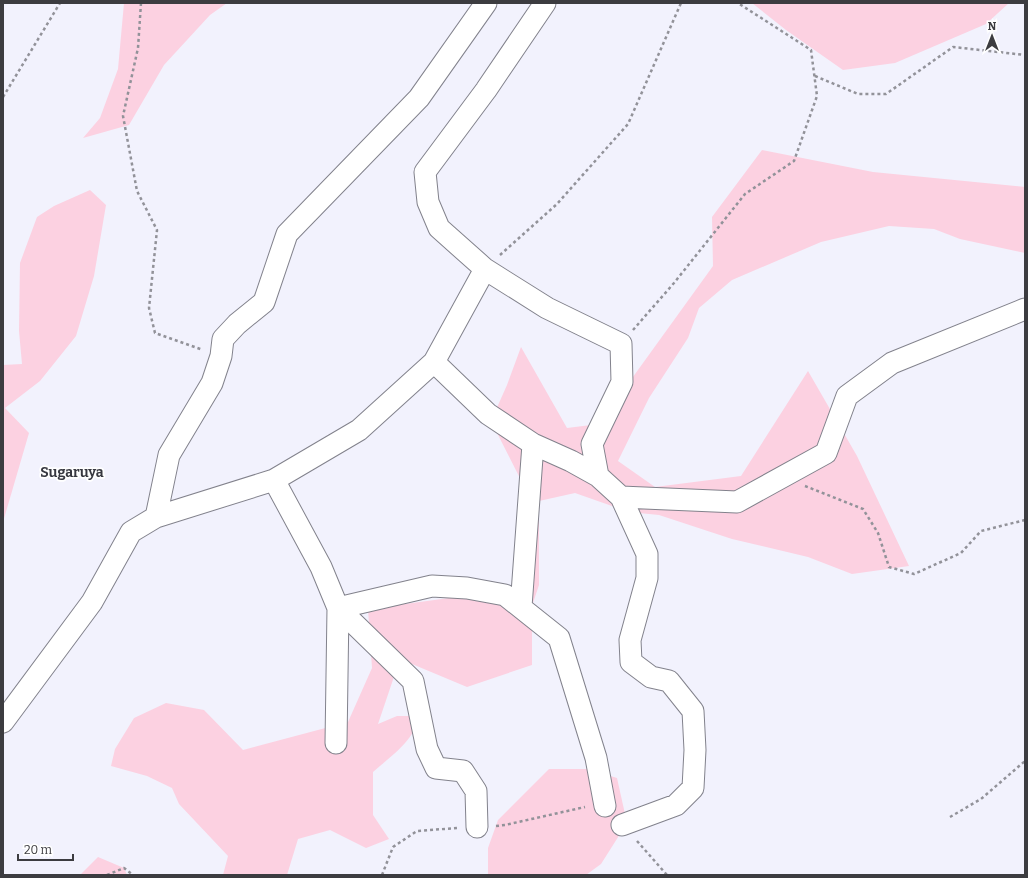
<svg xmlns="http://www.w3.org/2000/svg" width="1028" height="878" viewBox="0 0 1028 878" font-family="Bitter,serif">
	<rect width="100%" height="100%" fill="#f2f2fd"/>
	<path fill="#fcd1e1" d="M 124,3 L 227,3 L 210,15 L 164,65 L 129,125 L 83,138 L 100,118 L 118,69 Z
		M 752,3 L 1009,3 L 986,24 L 895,63 L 843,70 L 786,30 Z
		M 762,150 L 873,172 L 1025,187 L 1025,253 L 960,239 L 934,229 L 889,226 L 821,242 L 732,280 L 699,308 L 688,338 L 649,398 L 618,461 L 655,487 L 741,476 L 808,371 L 857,456 L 909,566 L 852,574 L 808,557 L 732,539 L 659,515 L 629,512 L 575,493 L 539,501 L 539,585 L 532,606 L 532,665 L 467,687 L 400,659 L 378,724 L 397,716 L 420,716 C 413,742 391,756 373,772 L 373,815 L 389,839 L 366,848 L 330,830 L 298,839 L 287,875 L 223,875 L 228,856 L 179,804 L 172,788 L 147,776 L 111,766 L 115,749 L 134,718 L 166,703 L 204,710 L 243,750 L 348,722 L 372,668 L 368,609 L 515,589 L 530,498 L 491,421 L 507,385 L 521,347 L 567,428 L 599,424 L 713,266 L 712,217 Z
		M 90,190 L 106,205 L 94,276 L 76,336 L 40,381 L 5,408 L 29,433 L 3,522 L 3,365 L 22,364 L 19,331 L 20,263 L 37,217 L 54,206 Z
		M 549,769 L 588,769 L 617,778 L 627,823 L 601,864 L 586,875 L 488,875 L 488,848 L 498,820 Z
		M 98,857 L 124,868 L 127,875 L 80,875 Z"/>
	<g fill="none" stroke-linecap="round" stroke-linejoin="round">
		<defs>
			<path id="minor" d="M 545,3 L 486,90 L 425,172 L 428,202 L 439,228 L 485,269 L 547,308 L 621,344 L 622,382 L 592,444 L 598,476 L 621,497 L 737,502 L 826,453 L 847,396 L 892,363 L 1025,309
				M 434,362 L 488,414 L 533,444 L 571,461 L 598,476
				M 274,480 L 321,567 L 338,608 L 336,743
				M 621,497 L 647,554 L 647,578 L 630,640 L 631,662 L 651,677 L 669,681 L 693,711 L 695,750 L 693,788 L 676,805 L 622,825
				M 156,517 L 169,455 L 212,383 L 221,356 L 223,339 L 237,324 L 264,302 L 287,234 L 419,98 L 486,3
				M 521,607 L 533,444
				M 3,722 L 92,602 L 131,532 L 156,517 L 274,480 L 359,430 L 434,362 L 485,269
				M 477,827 L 476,791 L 463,771 L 436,768 L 427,749 L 413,681 L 338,608 L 432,586 L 467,588 L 505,595 L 559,638 L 596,758 L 605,806"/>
		</defs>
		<use href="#minor" stroke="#82828c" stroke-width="23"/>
		<path stroke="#929299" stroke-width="2.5" stroke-dasharray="3 3" stroke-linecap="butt" d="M 141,3 L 138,48 L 123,116 L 137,191 L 157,230 L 149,308 L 155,333 L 203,350
			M 815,76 L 858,94 L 886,94 L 953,47 L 1025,55
			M 3,97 L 60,3
			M 500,255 L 557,204 L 628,124 L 681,3
			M 633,330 L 674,283 L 745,194 L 794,161 L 817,96 L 811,50 L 738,3
			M 805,486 L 863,509 L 878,533 L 889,567 L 914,574 L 961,553 L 981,531 L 1025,520
			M 950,817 L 981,799 L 1025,761
			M 496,826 L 505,825 L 585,807
			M 637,841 L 667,875
			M 107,875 L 124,868 L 133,875
			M 382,875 L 393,847 L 417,831 L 457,828"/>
		<use href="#minor" stroke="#fff" stroke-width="21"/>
	</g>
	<g text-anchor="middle" stroke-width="3.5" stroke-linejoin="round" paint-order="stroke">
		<g font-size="14" font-weight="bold" fill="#373840" stroke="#fff">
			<text x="72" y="477">Sugaruya</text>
		</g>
	</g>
	<rect width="1028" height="878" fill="none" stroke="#3c3c40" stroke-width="8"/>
	<g transform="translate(992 36)" stroke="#ffffff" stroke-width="3" paint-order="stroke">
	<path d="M0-3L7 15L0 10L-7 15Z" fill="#3c3c40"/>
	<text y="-6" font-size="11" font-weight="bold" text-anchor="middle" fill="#3c3c40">N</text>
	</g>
	<path d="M18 854v6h55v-6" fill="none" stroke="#3c3c40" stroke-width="2"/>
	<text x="24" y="854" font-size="12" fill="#3c3c40" stroke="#ffffff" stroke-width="3" paint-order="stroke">20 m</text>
</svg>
